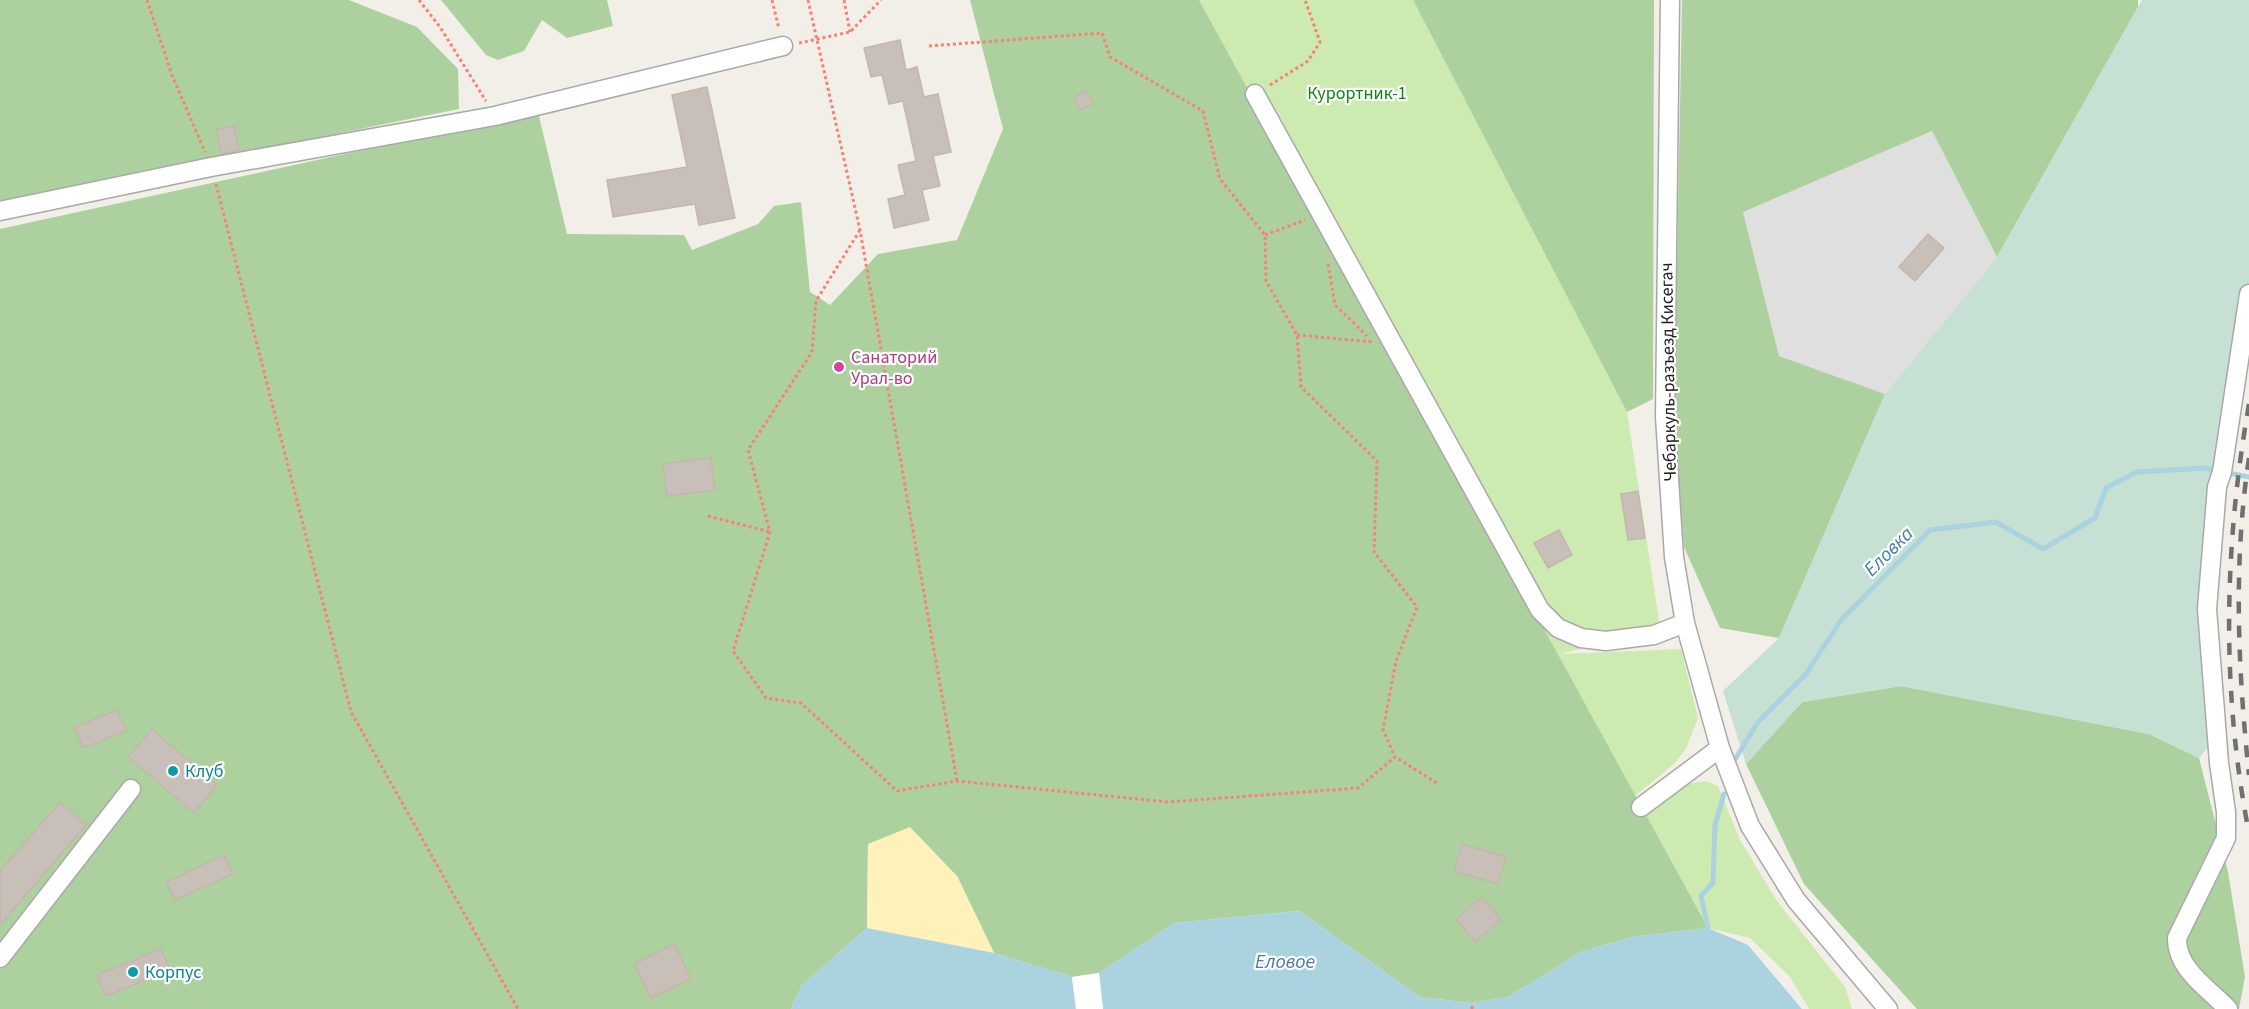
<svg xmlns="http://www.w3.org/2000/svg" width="2249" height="1009" viewBox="0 0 2249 1009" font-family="'Source Sans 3',sans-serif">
	<rect width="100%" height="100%" fill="#f2efe9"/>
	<path fill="#e0dfdf" d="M 1932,131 L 1997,257 L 1885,394 L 1779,356 L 1743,212 Z"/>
	<path fill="#cdebb0" d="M 1199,0 L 1413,0 L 1627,412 L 1660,627 L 1561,654 L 1681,649 L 1698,718 L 1686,749 L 1673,765 L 1635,796 Z
		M 1705,781 L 1718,786 L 1740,840 L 1777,901 L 1845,987 L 1852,1009 L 1809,1009 L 1790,977 L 1750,938 L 1708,928 L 1645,816 L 1682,785 Z"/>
	<path fill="#add19e" d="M 0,0 L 349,0 L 417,27 L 458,69 L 459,109 L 0,202 Z
		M 441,0 L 607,0 L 613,26 L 567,38 L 542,20 L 524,51 L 498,60 L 486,55 Z
		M 970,0 L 1199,0 L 1708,928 L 1632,937 L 1581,952 L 1508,997 L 1472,1003 L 1420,997 L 1299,911 L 1174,923 L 1099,973 L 1072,977 L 994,953 L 957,876 L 868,844 L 867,928 L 802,985 L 791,1009 L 0,1009 L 0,229 L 538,112 L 567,234 L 684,235 L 692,250 L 758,224 L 774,206 L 801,202 L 810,292 L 830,305 L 878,254 L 957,240 L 1003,129 Z
		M 1413,0 L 1654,0 L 1653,399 L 1627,412 Z
		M 1682,0 L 2138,0 L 2138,7 L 1997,257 L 1932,131 L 1743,212 L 1779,356 L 1885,394 L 1779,638 L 1720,628 L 1684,547 L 1674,426 Z
		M 1901,686 L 2149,734 L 2199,758 L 2228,872 L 2245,977 L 2239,1009 L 1917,1009 L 1804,884 L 1746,764 L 1802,702 Z"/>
	<path fill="#c6e0d4" d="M 2142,0 L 2249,0 L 2249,291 L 2217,487 L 2217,736 L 2199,758 L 2149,734 L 1901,686 L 1802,702 L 1746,764 L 1723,691 L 1779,638 L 1885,394 L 1997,257 Z"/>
	<path fill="#fff1ba" d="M 910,827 L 957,876 L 994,953 L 867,928 L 868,844 Z"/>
	<path fill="#aad3df" d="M 1299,911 L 1420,997 L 1472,1003 L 1508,997 L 1581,952 L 1632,937 L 1708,928 L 1748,945 L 1802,1009 L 1103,1009 L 1099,973 L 1174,923 Z
		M 867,928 L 994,953 L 1072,977 L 1076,1009 L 791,1009 L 802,985 Z"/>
	<path fill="#fff" d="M 1099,973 L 1103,1009 L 1076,1009 L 1072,977 Z"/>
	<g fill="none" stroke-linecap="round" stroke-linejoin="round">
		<path stroke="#aad3df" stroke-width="5" d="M 1734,761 L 1758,722 L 1806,674 L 1841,620 L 1930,530 L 1996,522 L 2043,549 L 2095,518 L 2106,488 L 2137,472 L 2204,468 L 2249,477
			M 1708,928 L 1701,896 L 1713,883 L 1715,825 L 1724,794"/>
	</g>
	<path fill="#c7bfb8" stroke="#c4b6ab" stroke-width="1.5" d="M 900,40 L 906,70 L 917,67 L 924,97 L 938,94 L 951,152 L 933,156 L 940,186 L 922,190 L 929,220 L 894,228 L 888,199 L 905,195 L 898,165 L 916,161 L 903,101 L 889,104 L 882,75 L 871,77 L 864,48 Z
		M 707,87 L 735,218 L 699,225 L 695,204 L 613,217 L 607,180 L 687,167 L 672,95 Z
		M 1087,91 L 1093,104 L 1079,110 L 1074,97 Z
		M 234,126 L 239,150 L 221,154 L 216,129 Z
		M 1928,234 L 1944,248 L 1915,281 L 1899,267 Z
		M 711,458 L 715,490 L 667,496 L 663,464 Z
		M 1638,491 L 1645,538 L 1628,540 L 1621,494 Z
		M 1559,530 L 1572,555 L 1548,568 L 1534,543 Z
		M 117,710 L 126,731 L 83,748 L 75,727 Z
		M 152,729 L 217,785 L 194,813 L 128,757 Z
		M 60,802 L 86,825 L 0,925 L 0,871 Z
		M 1462,844 L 1506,857 L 1498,884 L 1454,871 Z
		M 224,855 L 233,874 L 175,900 L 166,882 Z
		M 1482,897 L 1501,920 L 1475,942 L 1456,919 Z
		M 674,944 L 691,979 L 651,998 L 634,964 Z
		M 161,949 L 170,970 L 106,996 L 97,975 Z"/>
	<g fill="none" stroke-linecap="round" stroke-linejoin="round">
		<defs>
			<path id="minor" d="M 1670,0 L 1665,417 L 1674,557 L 1685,623 L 1720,748 L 1750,826 L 1796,900 L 1888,1009
				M 1255,94 L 1540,610 L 1558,628 L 1581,638 L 1606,641 L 1654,635 L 1685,623
				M 0,211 L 211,167 L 495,116 L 783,46
				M 1641,807 L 1720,748
				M 0,958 L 131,789
				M 2228,1009 C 2209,989 2176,969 2177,938 L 2226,838 L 2226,812 L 2219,763 L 2207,609 L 2217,487 L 2222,472 L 2249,294"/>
		</defs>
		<use href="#minor" stroke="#a9a9a9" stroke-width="21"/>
		<path stroke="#fa8072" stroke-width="3" stroke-dasharray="3 3" stroke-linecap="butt" d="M 147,0 L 172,75 L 205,152
			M 419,0 L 440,27 L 486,101
			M 772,0 L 779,29
			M 808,0 L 860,230 L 957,781
			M 844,0 L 850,32
			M 799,43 L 850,32 L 881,0
			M 929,46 L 1102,33 L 1110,57 L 1203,111 L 1220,179 L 1265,235 L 1266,281 L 1297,335 L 1301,387 L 1377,461 L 1374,552 L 1417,607 L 1396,661 L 1383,730 L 1395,757
			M 1270,85 L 1308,61 L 1320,42 L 1305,0
			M 216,184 L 351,712 L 518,1009
			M 860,230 L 816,301 L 812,352 L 748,450 L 770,532 L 733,651 L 766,698 L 801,703 L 897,791 L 957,781 L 1168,802 L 1358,788 L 1395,757 L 1437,783
			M 1265,235 L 1305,220
			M 1328,264 L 1335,305 L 1367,336
			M 1297,335 L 1373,342
			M 708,516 L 770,532
			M 1472,1009 L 1472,1003"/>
		<use href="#minor" stroke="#fff" stroke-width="18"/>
		<path stroke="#707070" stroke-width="4.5" stroke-dasharray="12 12" stroke-linecap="butt" d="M 2249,404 C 2224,546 2221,691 2249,833
			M 2249,458 C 2233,562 2238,670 2249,775"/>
	</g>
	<circle fill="#d1479c" stroke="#fff" stroke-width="2" cx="839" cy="367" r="6"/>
	<g fill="#0f9aa8" stroke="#fff" stroke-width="2">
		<circle cx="173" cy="771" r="6"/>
		<circle cx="133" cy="972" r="6"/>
	</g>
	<g text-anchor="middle" stroke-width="4.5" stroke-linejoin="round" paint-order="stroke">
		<g font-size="18" fill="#0c8416" stroke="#fff">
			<text x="1357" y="99">Курортник-1</text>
		</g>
		<g font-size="18" fill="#b23c85" stroke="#fff" text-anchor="start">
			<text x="851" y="363">Санаторий<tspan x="851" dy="21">Урал-во</tspan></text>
		</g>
		<g font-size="18" fill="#222" stroke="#fff">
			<text transform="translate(1668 372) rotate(-91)" y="6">Чебаркуль-разъезд Кисегач</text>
		</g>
		<g font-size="18" fill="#0d838f" stroke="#fff" text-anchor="start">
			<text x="185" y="777">Клуб</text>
			<text x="145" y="978">Корпус</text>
		</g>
		<g font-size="20" font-style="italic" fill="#4a7aab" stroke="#fff">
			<text transform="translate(1888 551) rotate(-45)" y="7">Еловка</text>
			<text x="1285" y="968">Еловое</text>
		</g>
	</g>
</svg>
